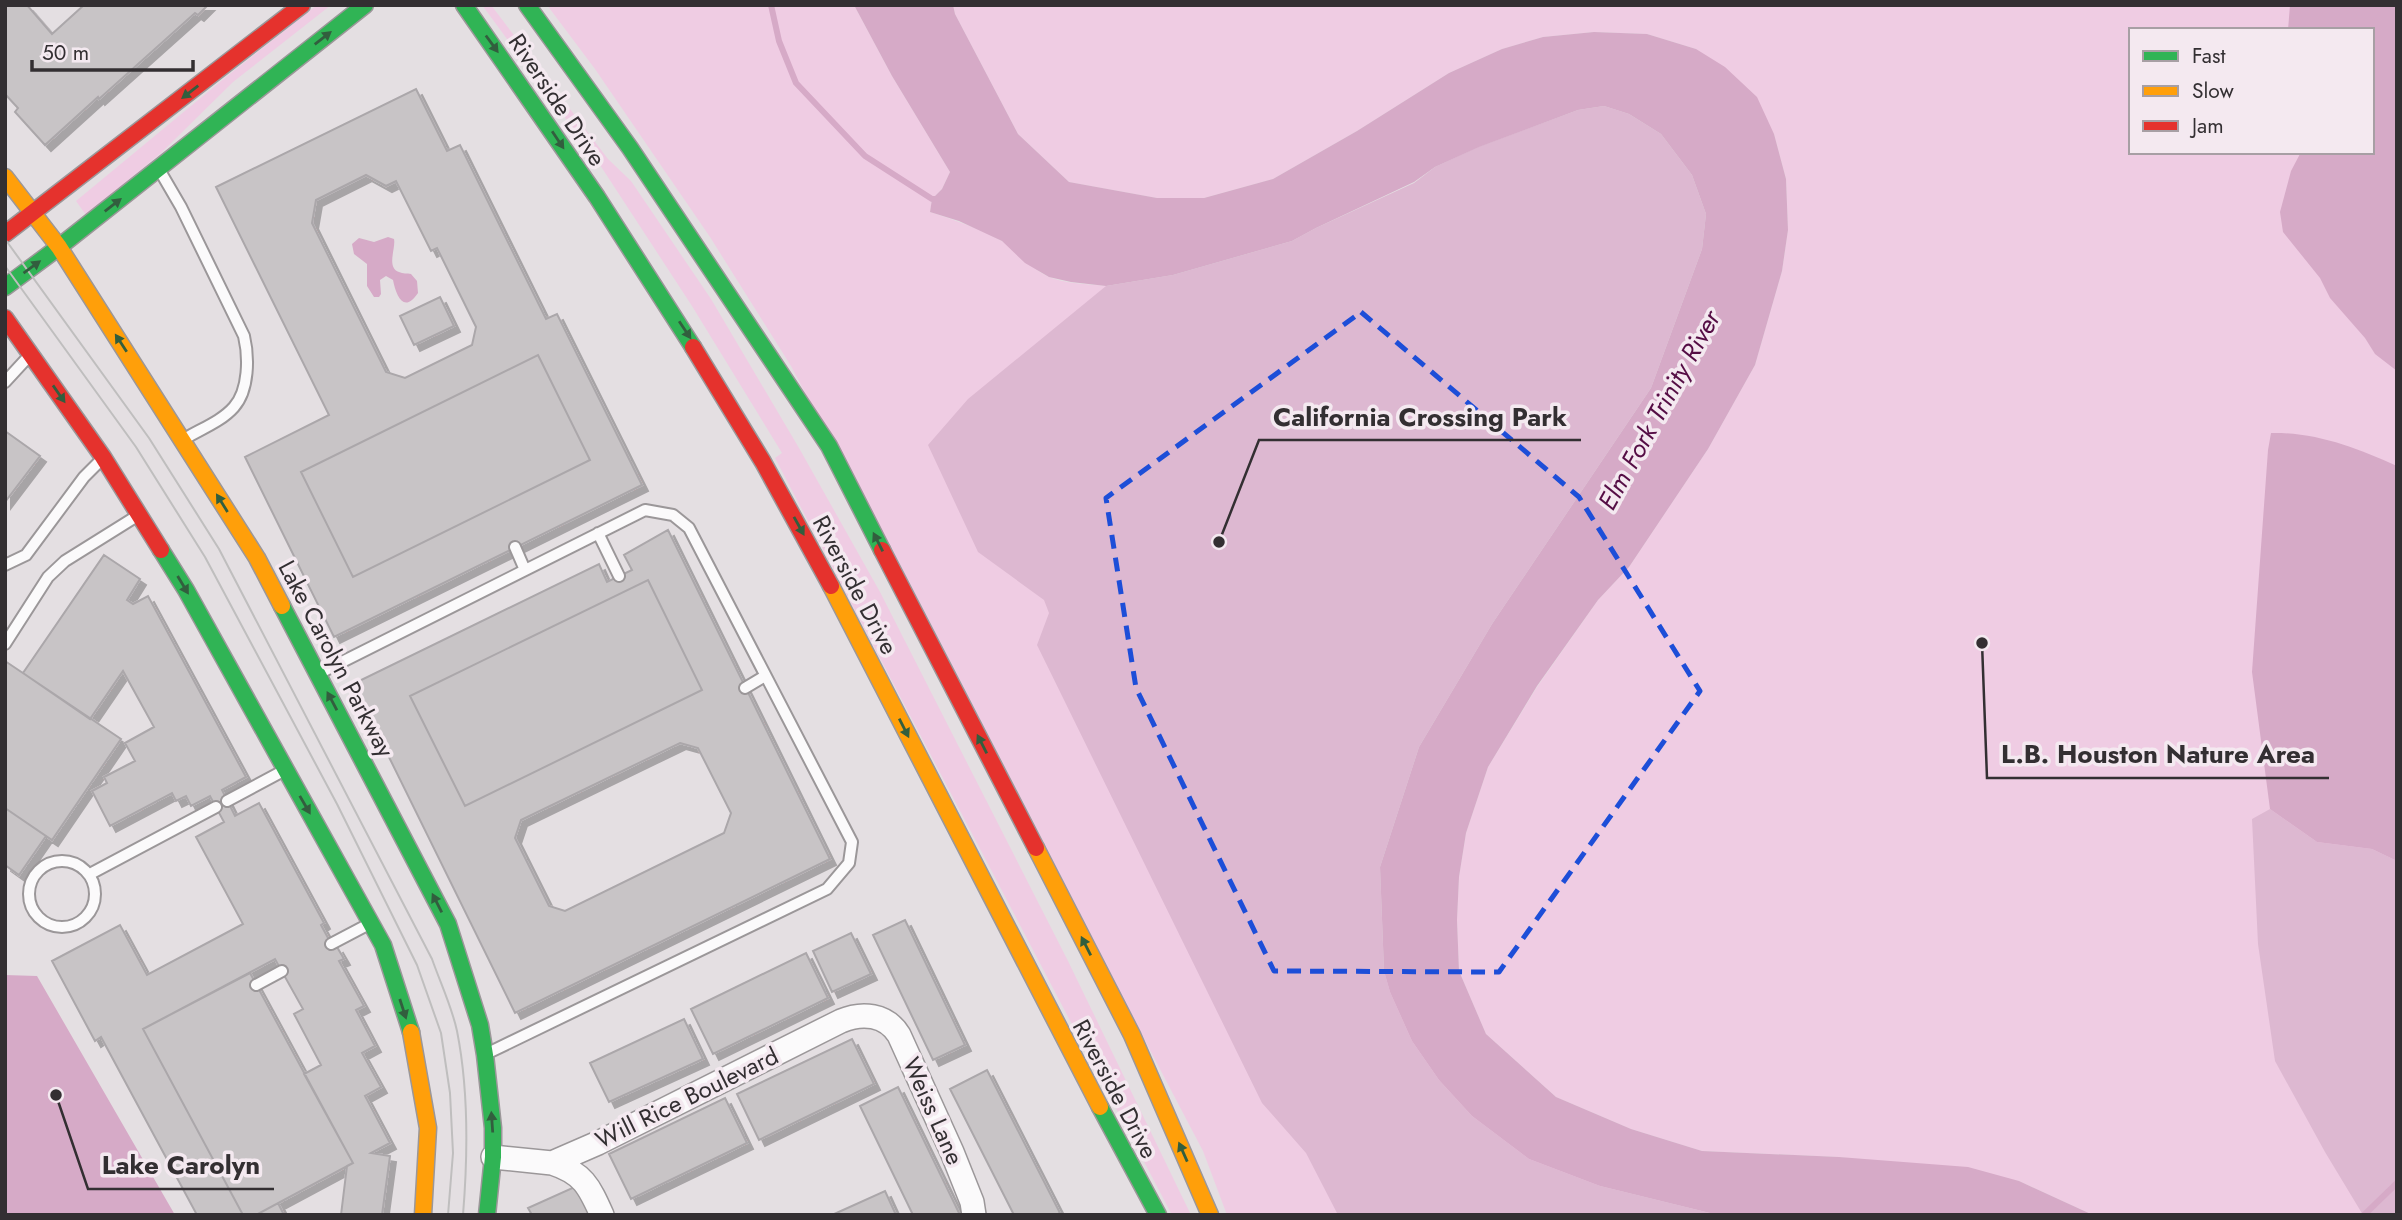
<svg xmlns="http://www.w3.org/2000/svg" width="2402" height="1220" viewBox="0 0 2402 1220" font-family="Jost,sans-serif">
	<defs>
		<filter id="shadow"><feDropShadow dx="6" dy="6" stdDeviation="0" flood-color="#0004"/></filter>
	</defs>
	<rect width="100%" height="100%" fill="#e4dfe2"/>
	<path fill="#efcce3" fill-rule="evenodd" d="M 317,5 L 331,5 L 233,82 L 161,153 L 86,215 L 76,201 L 226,77 Z
		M 482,5 L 491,5 L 608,159 L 631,181 L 711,299 L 799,448 L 880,592 L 1068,961 L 1191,1215 L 1172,1215 L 775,458 L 782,453 L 692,306 L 600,165 Z
		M 547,5 L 854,5 L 892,76 L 950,172 L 942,189 L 932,199 L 930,212 C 954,220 978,228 1000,240 C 1017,250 1029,267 1047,276 C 1065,284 1087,284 1106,286 L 1384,971 L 1600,1186 L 1718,1215 L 1227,1215 L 1203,1151 L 791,366 L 710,237 L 595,69 Z
		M 953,5 L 2397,5 L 2397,1215 L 2093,1215 L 2019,1181 L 1839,1157 L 1702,1151 L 1631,1129 L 1556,1097 L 1486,1034 L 1459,971 L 1457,920 L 1459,877 L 1466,833 L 1488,767 L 1537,687 L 1598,600 L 1629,567 L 1708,449 L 1755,365 L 1782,271 L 1788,230 L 1786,179 L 1774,134 L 1696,49 L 1647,34 L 1594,32 L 1543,37 L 1502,49 L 1449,73 L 1357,131 L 1273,179 L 1204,198 L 1157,198 L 1069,182 L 1018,134 L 955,14 ZM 2131,30 L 2372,30 L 2372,152 L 2131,152 Z"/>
	<path fill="#ddb8d1" d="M 1604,106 L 1629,114 L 1661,134 L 1692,175 L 1706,214 L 1702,249 L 1651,388 L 1492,624 L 1419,747 L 1380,867 L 1384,971 L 1390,992 L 1412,1041 L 1439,1080 L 1472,1116 L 1529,1159 L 1600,1186 L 1718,1215 L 1338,1215 L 1306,1153 L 1262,1103 L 1037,645 L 1049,613 L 1044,600 L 978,552 L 928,445 L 968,399 L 1106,286 L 1173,275 L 1292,241 L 1316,228 L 1414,183 L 1435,167 L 1478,147 L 1578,110 Z
		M 2270,809 L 2317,842 L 2372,849 L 2397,861 L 2397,1215 L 2363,1215 L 2325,1152 L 2275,1061 L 2258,944 L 2252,819 Z"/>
	<path fill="#d6aac7" d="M 854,5 L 953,5 L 955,14 L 1018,134 L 1069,182 L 1157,198 L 1204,198 L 1273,179 L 1357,131 L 1449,73 L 1502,49 L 1543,37 L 1594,32 L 1647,34 L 1696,49 L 1725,67 L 1757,97 L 1774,134 L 1786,179 L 1788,230 L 1782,271 L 1755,365 L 1708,449 L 1629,567 L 1598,600 L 1537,686 L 1488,767 L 1466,833 L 1459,877 L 1457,920 L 1459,971 L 1486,1034 L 1556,1097 L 1631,1129 L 1702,1151 L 1839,1157 L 1968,1167 L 2019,1181 L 2093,1215 L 1718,1215 L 1600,1186 L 1529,1159 L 1472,1116 L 1439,1080 L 1412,1041 L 1390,992 L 1384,971 L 1380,867 L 1419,747 L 1492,624 L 1651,388 L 1702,249 L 1706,214 L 1692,175 L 1661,134 L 1629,114 L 1604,106 L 1578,110 L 1479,147 L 1435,167 L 1414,182 L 1316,228 L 1292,241 L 1173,275 L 1106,286 L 1071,282 L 1049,277 L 1025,263 L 1002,241 L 959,221 L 930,212 L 932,199 L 942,189 L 950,172 L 892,76 Z
		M 2290,5 L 2397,5 L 2397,371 L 2375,354 L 2365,338 L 2330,298 L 2320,278 L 2283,232 L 2280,212 L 2291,171 L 2301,152 L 2372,152 L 2372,30 L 2288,30 Z
		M 388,237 L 394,239 C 396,249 386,267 399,272 C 403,274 407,273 411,274 L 417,281 L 418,293 C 404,314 396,296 393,280 L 386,276 L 380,280 L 381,294 L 379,297 L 374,297 L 367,286 L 367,264 L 354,254 L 352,244 L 359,238 L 374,242 Z
		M 2271,433 C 2316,432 2357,448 2397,466 L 2397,861 L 2372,849 L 2317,842 L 2270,809 L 2252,672 L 2268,450 Z
		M 5,975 L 37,976 L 175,1215 L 5,1215 Z"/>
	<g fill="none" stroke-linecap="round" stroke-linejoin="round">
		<path stroke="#d6aac7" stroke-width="6" d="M 771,5 L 779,41 L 796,83 L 865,156 L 932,199 L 938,199
			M 2364,1215 L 2397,1183"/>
	</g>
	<path fill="#c8c4c6" stroke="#aba7aa" stroke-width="2" fill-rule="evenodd" filter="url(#shadow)" d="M 5,5 L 27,5 L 52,34 L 84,5 L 208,5 L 198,15 L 195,13 L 99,99 L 98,97 L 45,145 L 15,112 L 18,108 L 5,94 Z
		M 416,89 L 447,151 L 460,145 L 546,319 L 557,314 L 642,485 L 334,637 L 245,457 L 329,415 L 216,187 ZM 366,175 L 386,186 L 396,181 L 431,251 L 437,248 L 476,327 L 472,345 L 405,378 L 386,372 L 312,223 L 316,200 ZM 538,355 L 590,460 L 353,577 L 301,472 Z
		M 440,297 L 454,326 L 414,345 L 400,316 Z
		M 538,355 L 590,460 L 353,577 L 301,472 Z
		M 5,431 L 40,456 L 5,502 Z
		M 668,530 L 830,859 L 515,1013 L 353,684 L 599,564 L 607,582 L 632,570 L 624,555 ZM 648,580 L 702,690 L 465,806 L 410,696 ZM 680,743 L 698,748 L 731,813 L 724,833 L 565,911 L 549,906 L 515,838 L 521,820 Z
		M 104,555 L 140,579 L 127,600 L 133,604 L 148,596 L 246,777 L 222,790 L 235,816 L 259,803 L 324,923 L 321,925 L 334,949 L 337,947 L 344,959 L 339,961 L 364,1006 L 356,1010 L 375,1046 L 362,1053 L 381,1087 L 365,1096 L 390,1143 L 371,1153 L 390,1156 L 382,1215 L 341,1215 L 347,1166 L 353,1163 L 304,1074 L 321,1065 L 294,1014 L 303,1009 L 275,959 L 143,1029 L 243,1215 L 197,1215 L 101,1037 L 95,1041 L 52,961 L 120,925 L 147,975 L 243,924 L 196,837 L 224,822 L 210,796 L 191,806 L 186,796 L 176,801 L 172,793 L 110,826 L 92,791 L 107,783 L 104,777 L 135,761 L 125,743 L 154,727 L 123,671 L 90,719 L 23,673 Z
		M 648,580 L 702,690 L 465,806 L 410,696 Z
		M 5,661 L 121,739 L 52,840 L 5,808 Z
		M 5,808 L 46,836 L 19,875 L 5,865 Z
		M 905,920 L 965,1045 L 933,1060 L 873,935 Z
		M 851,933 L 871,974 L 832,992 L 813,951 Z
		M 806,953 L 828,998 L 713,1054 L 691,1009 Z
		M 250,973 L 353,1163 L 256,1215 L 243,1215 L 143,1029 Z
		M 684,1019 L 703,1059 L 609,1102 L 590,1063 Z
		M 852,1039 L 874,1084 L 759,1140 L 737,1094 Z
		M 987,1070 L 1060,1213 L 1056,1215 L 1014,1215 L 950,1089 Z
		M 898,1087 L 960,1215 L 913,1215 L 860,1106 Z
		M 725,1098 L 747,1143 L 631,1199 L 609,1154 Z
		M 579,1185 L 592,1215 L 532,1215 L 528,1208 Z
		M 885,1191 L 896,1215 L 832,1215 Z
		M 278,1203 L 284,1215 L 256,1215 Z"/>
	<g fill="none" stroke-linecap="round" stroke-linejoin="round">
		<defs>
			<path id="lane" d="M 160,171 L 181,207 L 244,336 C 249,357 249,390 234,407 C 222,421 201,429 186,438
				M 5,382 L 29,356
				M 598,533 L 619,576
				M 515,547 L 525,570
				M 5,565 L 26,555 L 84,477 L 101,460
				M 5,644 L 48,577 L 65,561 L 137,516
				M 320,673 L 645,510 L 673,515 L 689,528 L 852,842 L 849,863 L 827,889 L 488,1053
				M 745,688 L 765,676
				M 227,801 L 283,771
				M29 894a33 33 0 1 1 66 0a33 33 0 1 1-66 0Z
				M 90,874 L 216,807
				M 331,944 L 369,924
				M 256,985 L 282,971"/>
			<path id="street" d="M 493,1157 L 552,1163 L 598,1143 L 841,1021 C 862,1012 886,1014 899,1035 L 952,1152 L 972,1202 L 974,1215
				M 552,1163 C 583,1173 589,1186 602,1215"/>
			<path id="fast" d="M 464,5 L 597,197 L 693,347
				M 527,5 L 630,148 L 829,446 L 882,550
				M 5,287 L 59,247 L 365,5
				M 161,550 L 186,590 L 383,945 L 411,1032
				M 282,606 L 448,924 L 480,1025 L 485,1055 L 493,1128 L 493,1157 L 487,1215
				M 1100,1107 L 1158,1215"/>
			<path id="slow" d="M 5,177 L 59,247 L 257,558 L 282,606
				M 831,586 L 1100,1107
				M 1036,848 L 1132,1035 L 1210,1215
				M 411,1032 L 428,1128 L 423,1215"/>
			<path id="jam" d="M 5,234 L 302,5
				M 5,318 L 103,457 L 161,550
				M 693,347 L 763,462 L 831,586
				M 882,550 L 1036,848"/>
		</defs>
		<use href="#lane" stroke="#9b9799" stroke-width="14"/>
		<use href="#street" stroke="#9b9799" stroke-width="26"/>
		<use href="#fast" stroke="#9b9799" stroke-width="19"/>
		<use href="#slow" stroke="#9b9799" stroke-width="19"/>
		<use href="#jam" stroke="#9b9799" stroke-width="19"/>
		<use href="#lane" stroke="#fbfafb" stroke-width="10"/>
		<use href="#street" stroke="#fbfafb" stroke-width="23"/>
		<use href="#fast" stroke="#30b455" stroke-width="16"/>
		<use href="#slow" stroke="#ff9f0a" stroke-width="16"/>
		<use href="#jam" stroke="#e5322d" stroke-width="16"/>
		<path stroke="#bfbebe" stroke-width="2" d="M 5,239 L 149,438 L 219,549 L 432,959 C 440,982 452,1007 457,1031 C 469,1091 468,1154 463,1215
			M 5,266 L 136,447 L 205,557 L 337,804 L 417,965 L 441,1033 L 450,1093 L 453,1153 L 448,1215"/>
	</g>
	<defs><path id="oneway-solid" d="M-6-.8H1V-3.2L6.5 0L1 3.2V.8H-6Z" transform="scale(1.75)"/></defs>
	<g fill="#325e3e">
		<use href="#oneway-solid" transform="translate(323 38) rotate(-38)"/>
		<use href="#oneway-solid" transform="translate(492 44) rotate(54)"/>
		<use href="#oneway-solid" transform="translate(190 92) rotate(142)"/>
		<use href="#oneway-solid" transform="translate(558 140) rotate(56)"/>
		<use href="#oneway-solid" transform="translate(113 205) rotate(-38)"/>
		<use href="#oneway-solid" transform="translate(32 267) rotate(-36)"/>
		<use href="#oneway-solid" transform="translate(685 330) rotate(56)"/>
		<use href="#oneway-solid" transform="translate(121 343) rotate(-123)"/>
		<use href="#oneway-solid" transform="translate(59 394) rotate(55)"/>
		<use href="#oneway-solid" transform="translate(222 503) rotate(-122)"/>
		<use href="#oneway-solid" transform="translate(799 526) rotate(61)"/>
		<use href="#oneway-solid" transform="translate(878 542) rotate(-117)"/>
		<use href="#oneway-solid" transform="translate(183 585) rotate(59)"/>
		<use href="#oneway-solid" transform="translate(332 701) rotate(-118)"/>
		<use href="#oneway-solid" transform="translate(904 728) rotate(63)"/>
		<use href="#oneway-solid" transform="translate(982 744) rotate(-117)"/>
		<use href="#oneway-solid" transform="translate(305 805) rotate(60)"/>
		<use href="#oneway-solid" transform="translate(437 903) rotate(-117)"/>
		<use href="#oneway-solid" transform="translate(1086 946) rotate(-117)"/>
		<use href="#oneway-solid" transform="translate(403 1009) rotate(72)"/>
		<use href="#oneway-solid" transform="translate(492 1122) rotate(-94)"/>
		<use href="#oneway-solid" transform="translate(1183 1152) rotate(-114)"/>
	</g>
	<path fill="none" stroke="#1d4ed8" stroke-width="5" stroke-dasharray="14 9" stroke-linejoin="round" d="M 1361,312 L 1579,497 L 1700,691 L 1499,972 L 1274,971 L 1136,688 L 1106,498 Z"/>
	<g text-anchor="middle" stroke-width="7" stroke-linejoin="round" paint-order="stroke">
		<g font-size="24" fill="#332f32" stroke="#f4e9f0">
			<text transform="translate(557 100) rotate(56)" y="8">Riverside Drive</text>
			<text transform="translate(855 585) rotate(62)" y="8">Riverside Drive</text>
			<text transform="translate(336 659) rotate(62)" y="8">Lake Carolyn Parkway</text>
			<text transform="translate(1115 1089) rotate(62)" y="8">Riverside Drive</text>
			<text transform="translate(687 1098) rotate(-26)" y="8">Will Rice Boulevard</text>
			<text transform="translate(933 1111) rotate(66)" y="8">Weiss Lane</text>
		</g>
		<g font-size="26" font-style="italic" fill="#550d45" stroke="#f4e9f0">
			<text transform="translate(1659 410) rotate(-61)" y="9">Elm Fork Trinity River</text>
		</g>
	</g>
	<path fill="none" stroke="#332f32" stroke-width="2.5" d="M1219 542L1259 440H1581M1982 643L1987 778H2329M56 1095L88 1189H274"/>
	<g fill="#332f32" stroke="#f4e9f0" stroke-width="2.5">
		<circle cx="1219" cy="542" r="7"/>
		<circle cx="1982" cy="643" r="7"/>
		<circle cx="56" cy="1095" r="7"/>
	</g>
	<g font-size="26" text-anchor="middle" font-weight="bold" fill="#332f32" stroke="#f4e9f0" stroke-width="7" stroke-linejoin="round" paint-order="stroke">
		<text x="1420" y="426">California Crossing Park</text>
		<text x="2158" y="763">L.B. Houston Nature Area</text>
		<text x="181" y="1174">Lake Carolyn</text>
	</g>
	<rect width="2402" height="1220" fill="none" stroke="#332f32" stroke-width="14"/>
	<rect x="2129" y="28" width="245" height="126" fill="#f4e9f0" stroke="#a79fa4" stroke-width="2"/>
	<rect x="2143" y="51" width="35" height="10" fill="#30b455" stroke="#a79fa4" stroke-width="2"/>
	<text x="2192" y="63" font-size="21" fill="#332f32">Fast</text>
	<rect x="2143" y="86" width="35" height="10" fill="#ff9f0a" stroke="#a79fa4" stroke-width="2"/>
	<text x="2192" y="98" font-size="21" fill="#332f32">Slow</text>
	<rect x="2143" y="121" width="35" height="10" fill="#e5322d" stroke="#a79fa4" stroke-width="2"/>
	<text x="2192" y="133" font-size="21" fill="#332f32">Jam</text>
	<path d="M32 60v10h161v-10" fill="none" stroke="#332f32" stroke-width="3.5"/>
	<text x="42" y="60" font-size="21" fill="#332f32" stroke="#f4e9f0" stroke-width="5" paint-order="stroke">50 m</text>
</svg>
